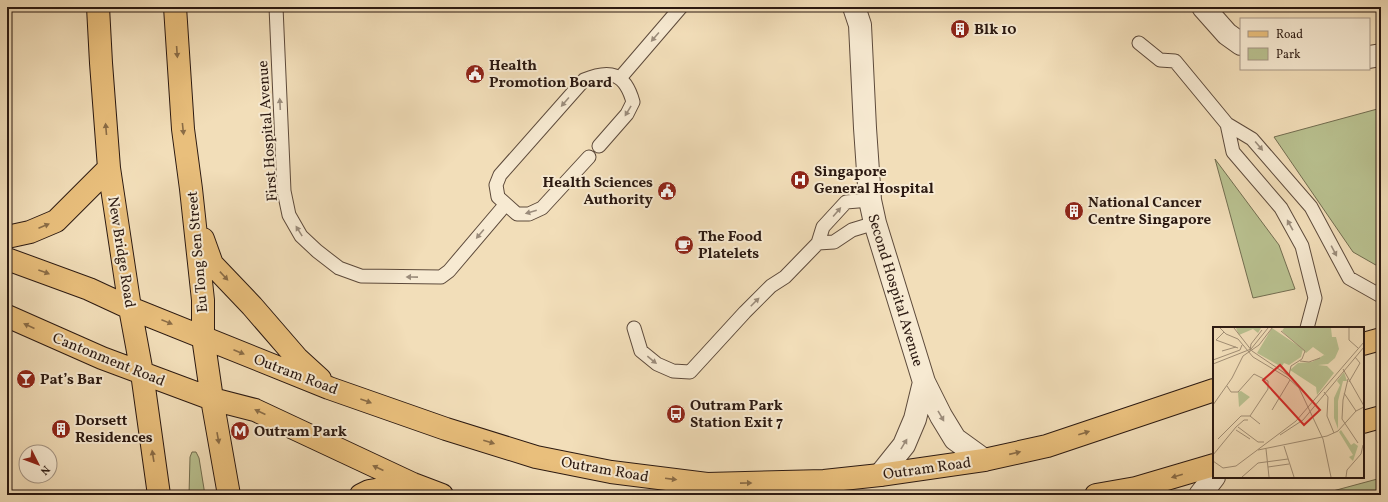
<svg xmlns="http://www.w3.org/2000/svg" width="1388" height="502" viewBox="0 0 1388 502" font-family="Vollkorn,serif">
	<rect width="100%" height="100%" fill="#f2deb9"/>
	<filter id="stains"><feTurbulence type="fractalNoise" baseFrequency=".005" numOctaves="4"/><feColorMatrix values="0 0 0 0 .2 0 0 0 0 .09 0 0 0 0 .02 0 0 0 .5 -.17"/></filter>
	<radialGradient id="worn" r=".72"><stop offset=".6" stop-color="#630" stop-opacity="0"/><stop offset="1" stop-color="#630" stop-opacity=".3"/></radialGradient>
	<path fill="#b9c190" stroke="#726d50" d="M 1381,108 L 1381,268 L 1353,252 L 1274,137 Z
		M 1215,159 L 1279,245 L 1295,289 L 1253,298 Z
		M 192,452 L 196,452 L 199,458 L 205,495 L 189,495 L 190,457 Z
		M 1381,478 L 1381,495 L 1318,495 Z"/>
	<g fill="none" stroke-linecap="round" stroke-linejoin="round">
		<defs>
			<path id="lane" d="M 276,7 L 284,191 L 289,215 L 301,236 L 317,251 L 339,268 L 361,276 L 441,277 L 449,271 L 505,205
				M 1139,43 L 1160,60 L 1175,61 L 1227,124 L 1252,139 L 1311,207 L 1349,278 L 1381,296
				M 620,78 L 681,7
				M 1227,124 L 1233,152 L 1281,208 L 1302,246 L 1315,298 L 1307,328
				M 589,157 L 542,208 L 529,214 L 517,214 L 498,197 L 496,185 L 500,175 L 584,80 C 610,69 625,73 633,102 L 627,114 L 599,146
				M 818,243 L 834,242 L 852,230 L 875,223
				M 634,328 L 641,351 L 657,364 L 673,371 L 690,372 L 745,312 L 771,286 L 785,277 L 818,243 L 823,227 L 846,202 L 870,200"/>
			<path id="street" d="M 854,7 L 860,25 L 865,128 L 870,200 L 875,223 L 924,382 L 941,416 L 955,439 L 984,460
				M 1203,7 L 1227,34 L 1241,44
				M 1369,57 L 1381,55
				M 880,475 L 904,445 L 915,419 L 924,382
				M 1200,495 L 1214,477"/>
			<path id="primary" d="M 98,7 L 101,63 L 109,168 L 130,308 L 142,373 L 159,495
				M 175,7 L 183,129 L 191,189 L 203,300 L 203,337 L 212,399 L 229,495
				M 7,237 L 30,232 L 56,221 L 109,168
				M 203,239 L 212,264 L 252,306 L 297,358 L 320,379
				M 7,259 L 89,289 L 130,308 L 329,388 L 446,429 L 536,457 L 611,472 L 707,484 L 824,481 L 880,475 L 984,460 L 1047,446 L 1214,390
				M 7,316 L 102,358 L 212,399 L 255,410 L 413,484 L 442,495
				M 1363,344 L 1381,339
				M 1363,422 L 1381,417
				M 361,495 L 369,491 L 413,484
				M 1096,495 L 1136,488 L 1214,465"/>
		</defs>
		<use href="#lane" stroke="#5d4a3b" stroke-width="15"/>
		<use href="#street" stroke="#5d4a3b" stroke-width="24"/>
		<use href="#primary" stroke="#2b1911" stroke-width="24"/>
		<use href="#lane" stroke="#f7ead2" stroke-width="13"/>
		<use href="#street" stroke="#f7ead2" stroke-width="22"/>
		<use href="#primary" stroke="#e9bf7c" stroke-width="22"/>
	</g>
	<defs><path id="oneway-solid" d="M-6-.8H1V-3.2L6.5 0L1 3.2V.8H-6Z"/></defs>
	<g fill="#9b8c7b">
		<use href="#oneway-solid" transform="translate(655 37) rotate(131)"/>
		<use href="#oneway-solid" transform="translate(565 102) rotate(131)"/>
		<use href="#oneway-solid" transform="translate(280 104) rotate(-93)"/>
		<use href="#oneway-solid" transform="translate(628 111) rotate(121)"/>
		<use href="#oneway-solid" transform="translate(1259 146) rotate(50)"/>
		<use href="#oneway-solid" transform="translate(531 212) rotate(164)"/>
		<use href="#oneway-solid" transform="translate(837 212) rotate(-49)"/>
		<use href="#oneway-solid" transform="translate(1290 225) rotate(-119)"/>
		<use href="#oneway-solid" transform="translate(299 231) rotate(-122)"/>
		<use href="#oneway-solid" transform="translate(480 234) rotate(130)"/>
		<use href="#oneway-solid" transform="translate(1334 251) rotate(62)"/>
		<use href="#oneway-solid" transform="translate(412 277) rotate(-179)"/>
		<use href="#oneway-solid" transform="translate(755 302) rotate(-45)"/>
		<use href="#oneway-solid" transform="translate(652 360) rotate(39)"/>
		<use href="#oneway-solid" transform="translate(941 416) rotate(60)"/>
		<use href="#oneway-solid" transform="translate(904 444) rotate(-59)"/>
	</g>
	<g fill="#8a6c46">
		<use href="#oneway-solid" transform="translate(177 52) rotate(86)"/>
		<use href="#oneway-solid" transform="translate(106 129) rotate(-95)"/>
		<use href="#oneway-solid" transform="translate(183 129) rotate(84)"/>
		<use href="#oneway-solid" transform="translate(44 226) rotate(-23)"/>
		<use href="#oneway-solid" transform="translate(44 272) rotate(20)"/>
		<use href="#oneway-solid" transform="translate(224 276) rotate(47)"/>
		<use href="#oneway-solid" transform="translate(167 322) rotate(22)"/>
		<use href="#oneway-solid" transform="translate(29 326) rotate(-156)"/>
		<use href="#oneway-solid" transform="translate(239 352) rotate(23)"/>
		<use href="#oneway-solid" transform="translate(366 401) rotate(20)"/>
		<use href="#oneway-solid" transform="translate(260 412) rotate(-155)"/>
		<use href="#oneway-solid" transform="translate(1084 433) rotate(-18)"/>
		<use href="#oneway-solid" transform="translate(218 438) rotate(80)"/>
		<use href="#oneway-solid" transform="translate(489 442) rotate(17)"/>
		<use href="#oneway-solid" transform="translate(1015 453) rotate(-13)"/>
		<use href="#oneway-solid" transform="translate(153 456) rotate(-99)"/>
		<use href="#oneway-solid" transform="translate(378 468) rotate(-155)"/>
		<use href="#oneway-solid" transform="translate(1177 476) rotate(164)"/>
		<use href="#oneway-solid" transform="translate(671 479) rotate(7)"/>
		<use href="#oneway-solid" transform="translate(746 483) rotate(-1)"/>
	</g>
	<defs>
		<symbol id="building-disc" viewBox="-11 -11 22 22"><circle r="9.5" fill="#8f2418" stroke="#f7ead2"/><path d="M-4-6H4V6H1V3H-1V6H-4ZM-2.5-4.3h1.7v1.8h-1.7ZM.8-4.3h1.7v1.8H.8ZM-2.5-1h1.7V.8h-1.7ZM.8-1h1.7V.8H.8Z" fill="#fff"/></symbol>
		<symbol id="civic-disc" viewBox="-11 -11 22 22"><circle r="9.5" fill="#8f2418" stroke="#f7ead2"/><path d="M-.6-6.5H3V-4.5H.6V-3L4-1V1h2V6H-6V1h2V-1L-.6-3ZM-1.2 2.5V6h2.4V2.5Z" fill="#fff"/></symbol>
		<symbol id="hospital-disc" viewBox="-11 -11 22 22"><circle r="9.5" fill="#8f2418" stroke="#f7ead2"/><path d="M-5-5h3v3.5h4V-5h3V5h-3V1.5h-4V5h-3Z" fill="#fff"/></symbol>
		<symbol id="cafe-disc" viewBox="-11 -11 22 22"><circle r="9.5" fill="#8f2418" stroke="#f7ead2"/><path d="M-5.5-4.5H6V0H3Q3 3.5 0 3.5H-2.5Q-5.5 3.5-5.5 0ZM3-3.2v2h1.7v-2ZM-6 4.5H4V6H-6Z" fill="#fff"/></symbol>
		<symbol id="bar-disc" viewBox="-11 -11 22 22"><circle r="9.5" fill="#8f2418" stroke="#f7ead2"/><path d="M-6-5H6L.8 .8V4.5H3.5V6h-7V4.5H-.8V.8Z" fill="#fff"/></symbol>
		<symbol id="bus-disc" viewBox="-11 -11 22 22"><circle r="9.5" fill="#8f2418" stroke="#f7ead2"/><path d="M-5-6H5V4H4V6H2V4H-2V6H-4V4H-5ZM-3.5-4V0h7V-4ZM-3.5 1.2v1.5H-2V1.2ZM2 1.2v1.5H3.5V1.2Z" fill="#fff"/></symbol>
		<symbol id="metro-disc" viewBox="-11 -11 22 22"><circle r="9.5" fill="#8f2418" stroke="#f7ead2"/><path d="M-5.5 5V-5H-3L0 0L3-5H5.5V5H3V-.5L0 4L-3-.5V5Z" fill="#fff"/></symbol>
	</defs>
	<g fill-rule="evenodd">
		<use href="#building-disc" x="949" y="18" width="22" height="22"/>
		<use href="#civic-disc" x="464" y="63" width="22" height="22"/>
		<use href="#hospital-disc" x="789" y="169" width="22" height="22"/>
		<use href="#civic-disc" x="656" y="180" width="22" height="22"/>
		<use href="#building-disc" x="1063" y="200" width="22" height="22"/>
		<use href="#cafe-disc" x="673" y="234" width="22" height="22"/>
		<use href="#bar-disc" x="15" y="368" width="22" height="22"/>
		<use href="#bus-disc" x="665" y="403" width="22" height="22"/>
		<use href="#building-disc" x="50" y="418" width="22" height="22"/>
		<use href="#metro-disc" x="229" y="420" width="22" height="22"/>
	</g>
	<g text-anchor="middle" stroke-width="4" stroke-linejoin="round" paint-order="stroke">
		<g font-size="15" font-weight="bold" fill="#2b1911" stroke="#f7ead2" text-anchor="start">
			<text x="974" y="34">Blk 10</text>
			<text x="489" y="70">Health<tspan x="489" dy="17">Promotion Board</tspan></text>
			<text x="814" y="176">Singapore<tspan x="814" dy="17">General Hospital</tspan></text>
			<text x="653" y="187" text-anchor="end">Health Sciences<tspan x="653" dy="17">Authority</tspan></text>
			<text x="1088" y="207">National Cancer<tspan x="1088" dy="17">Centre Singapore</tspan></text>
			<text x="698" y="241">The Food<tspan x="698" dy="17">Platelets</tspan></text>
			<text x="40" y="384">Pat’s Bar</text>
			<text x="690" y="410">Outram Park<tspan x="690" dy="17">Station Exit 7</tspan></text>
			<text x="75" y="425">Dorsett<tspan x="75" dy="17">Residences</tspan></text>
			<text x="254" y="436">Outram Park</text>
		</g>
		<g font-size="15" fill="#2b1911" stroke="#f7ead2">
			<text transform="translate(267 131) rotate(-94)" y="5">First Hospital Avenue</text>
			<text transform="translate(122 252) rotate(81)" y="5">New Bridge Road</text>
			<text transform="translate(197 252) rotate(-95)" y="5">Eu Tong Sen Street</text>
			<text transform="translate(896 290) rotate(73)" y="5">Second Hospital Avenue</text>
			<text transform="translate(109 359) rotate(22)" y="5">Cantonment Road</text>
			<text transform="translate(296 374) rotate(21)" y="5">Outram Road</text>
			<text transform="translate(927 468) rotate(-8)" y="5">Outram Road</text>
			<text transform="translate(605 469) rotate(10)" y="5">Outram Road</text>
		</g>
	</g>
	<g transform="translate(1213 327)">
		<rect width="151" height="151" fill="#f2deb9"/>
		<path d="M 23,1 L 48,1 L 45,6 L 40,2 L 26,8 ZM 59,1 L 90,22 L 88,30 L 76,38 L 71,36 L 69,39 L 72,42 L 44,26 ZM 71,1 L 118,1 L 119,10 L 123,10 L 126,22 L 122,31 L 115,37 L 105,38 L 114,39 L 121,46 L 104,68 L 103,60 L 77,43 L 85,36 L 99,35 L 111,28 L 114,30 L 100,20 L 93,26 L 69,4 ZM 131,45 L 134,54 L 130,54 L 125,74 L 125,102 L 121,91 L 121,71 L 127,58 L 124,54 ZM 28,64 L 37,70 L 26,80 L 25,65 ZM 128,103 L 138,118 L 141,116 L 145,119 L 140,134 L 136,130 L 140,128 L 126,105 Z" fill="#b9c190"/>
		<path fill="none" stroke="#a28f76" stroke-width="1" d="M 7,1 L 13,7 L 25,12 L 40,30 L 75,51 L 86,61 L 110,112 L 118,150M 21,1 L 39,24 L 79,51M 136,1 L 136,13 L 145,21M 68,4 L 92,24 L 89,32 L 78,39 L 76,48M 11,5 L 3,13 L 25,21M 9,24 L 23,20M 37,24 L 38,17 L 49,3M 30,29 L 46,18 L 59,1M 0,33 L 27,23 L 29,18M 87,34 L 96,35 L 107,31M 0,37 L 38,22 L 55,1M 130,42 L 151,79M 135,52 L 130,73 L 129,92 L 145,116M 136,55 L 147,36 L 142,30M 14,59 L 18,65 L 25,65 L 41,47 L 55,54 L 55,62 L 37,89M 111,65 L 115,70 L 114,89 L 121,106M 131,66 L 143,84M 0,78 L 19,51 L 30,29M 59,83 L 77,53M 25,100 L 45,115 L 51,115M 23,103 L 37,112M 67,108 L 90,93 L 151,20M 5,112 L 28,89 L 37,89 L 47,97M 71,119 L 81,150M 53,122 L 56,150M 45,123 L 114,109 L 125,104 L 143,84 L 151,80M 0,128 L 23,100 L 31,93 L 35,93M 0,134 L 10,141 L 23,139 L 83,94 L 151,15M 55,140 L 76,137M 29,150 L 45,136 L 75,132M 133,150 L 134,143 L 148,127 L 150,118"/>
		<path fill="#d62828" fill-opacity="0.15" stroke="#d62828" stroke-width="2" d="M 67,38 L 107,83 L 91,98 L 50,53 Z"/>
		<rect width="151" height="151" fill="none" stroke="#2b1911" stroke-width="2"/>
	</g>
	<rect width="1388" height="502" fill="none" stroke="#f2deb9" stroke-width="24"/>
	<rect x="8" y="8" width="1372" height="486" fill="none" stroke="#2b1911" stroke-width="2"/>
	<rect x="12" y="12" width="1364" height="478" fill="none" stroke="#2b1911"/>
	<rect x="1240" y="18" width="130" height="52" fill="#f7ead2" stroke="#a59685"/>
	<rect x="1248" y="31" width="20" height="6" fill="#e9bf7c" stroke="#a59685"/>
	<text x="1276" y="38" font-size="12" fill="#2b1911">Road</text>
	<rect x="1248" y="48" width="20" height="12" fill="#b9c190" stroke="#a59685"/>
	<text x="1276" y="58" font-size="12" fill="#2b1911">Park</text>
	<g transform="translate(38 464) rotate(132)"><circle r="19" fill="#f7ead2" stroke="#a59685"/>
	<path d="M0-3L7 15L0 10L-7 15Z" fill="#8f2418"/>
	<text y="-6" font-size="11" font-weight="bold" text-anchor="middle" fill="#2b1911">N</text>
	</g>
	<rect width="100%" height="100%" filter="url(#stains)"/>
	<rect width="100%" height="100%" fill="url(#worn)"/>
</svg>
